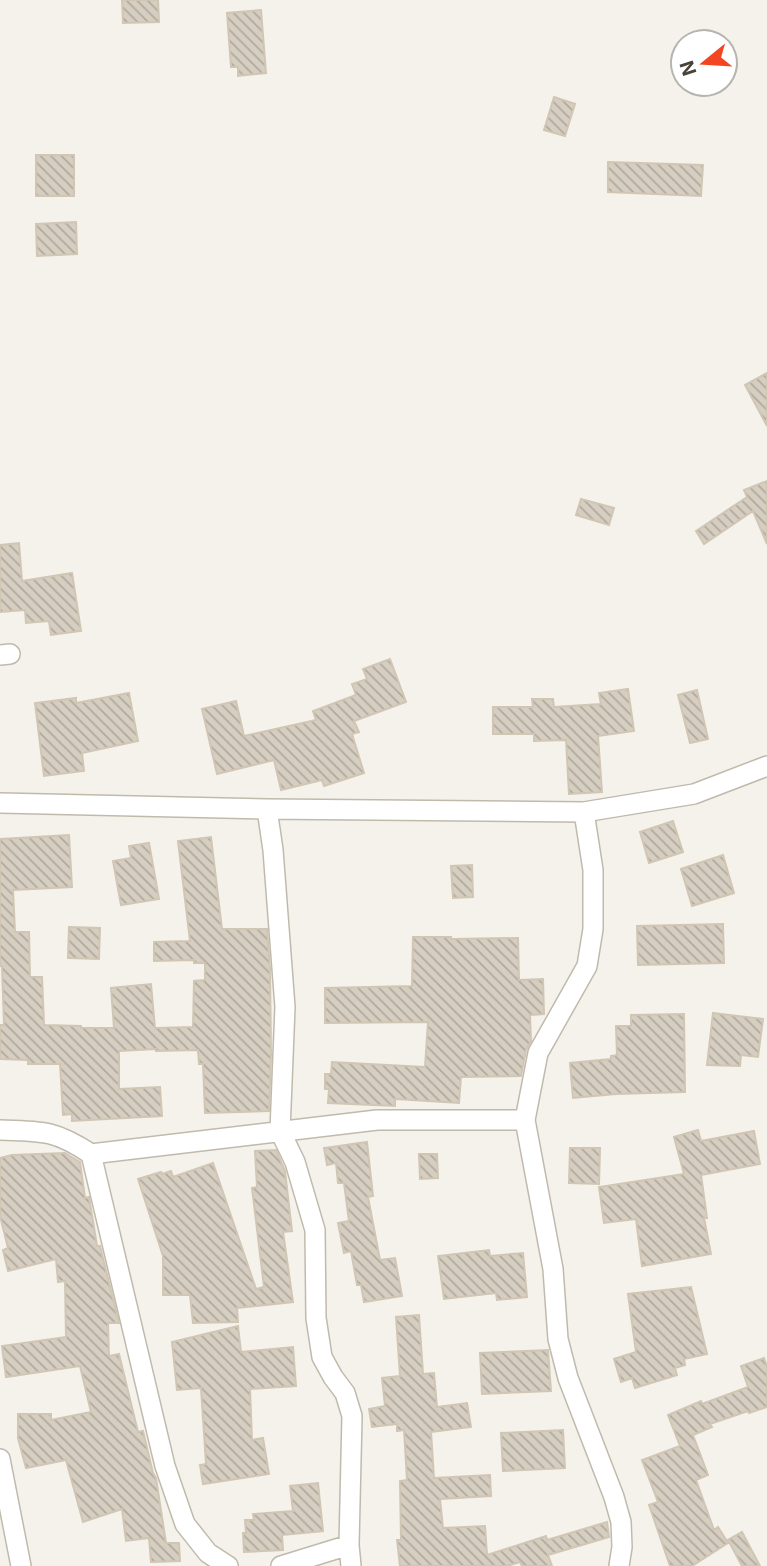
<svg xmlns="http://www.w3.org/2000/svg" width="767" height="1566" viewBox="0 0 767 1566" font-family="Inter,sans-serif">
	<defs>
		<pattern id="building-back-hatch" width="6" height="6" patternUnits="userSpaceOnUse" patternTransform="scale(1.75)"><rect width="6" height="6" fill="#d6cec1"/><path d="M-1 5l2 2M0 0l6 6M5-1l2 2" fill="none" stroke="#b0a99e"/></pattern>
	</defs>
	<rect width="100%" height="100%" fill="#f5f2eb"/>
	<path fill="url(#building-back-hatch)" stroke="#d1c6b4" stroke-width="2" d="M 122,0 L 158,0 L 159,22 L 123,23 Z
		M 261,10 L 266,73 L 238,76 L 238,67 L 231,67 L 227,13 Z
		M 554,97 L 575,104 L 565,136 L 544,130 Z
		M 36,155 L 74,155 L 74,196 L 36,196 Z
		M 608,162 L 703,165 L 701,196 L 608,192 Z
		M 76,222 L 77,254 L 37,256 L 36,224 Z
		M 767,373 L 767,426 L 745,385 Z
		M 767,481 L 767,544 L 753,511 L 704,544 L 696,531 L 747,497 L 744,490 Z
		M 581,499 L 614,508 L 609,525 L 576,515 Z
		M 19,543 L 22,581 L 72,573 L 81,631 L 51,635 L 49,621 L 26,623 L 25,610 L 0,612 L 0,545 Z
		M 390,659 L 406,702 L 354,721 L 359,732 L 352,734 L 364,773 L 324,786 L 322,780 L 281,790 L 274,760 L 217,774 L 202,709 L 236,701 L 244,736 L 316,720 L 313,711 L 356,695 L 352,684 L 367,679 L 363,669 Z
		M 628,689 L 634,731 L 598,736 L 602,792 L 569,794 L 566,740 L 534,741 L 534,734 L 493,734 L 493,707 L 533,707 L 532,699 L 553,699 L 554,707 L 601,704 L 599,693 Z
		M 697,690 L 708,739 L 690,743 L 678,695 Z
		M 129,693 L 138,741 L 82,753 L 84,771 L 44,776 L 35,703 L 76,698 L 76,703 Z
		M 673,821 L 683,852 L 649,863 L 640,832 Z
		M 69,835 L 72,887 L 13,890 L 15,932 L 29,932 L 30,977 L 42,977 L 44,1025 L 81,1026 L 81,1028 L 114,1028 L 111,988 L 151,984 L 155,1028 L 193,1027 L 194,981 L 205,980 L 205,963 L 194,963 L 194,960 L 154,961 L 154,942 L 190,941 L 178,841 L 211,837 L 222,929 L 267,929 L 270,969 L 271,1055 L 269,1111 L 205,1113 L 203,1064 L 199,1064 L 198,1050 L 156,1051 L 156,1049 L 119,1051 L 119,1089 L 160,1087 L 162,1116 L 72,1121 L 72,1114 L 63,1115 L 60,1064 L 28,1064 L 28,1060 L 0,1059 L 0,1025 L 4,1025 L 2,966 L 0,966 L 0,839 Z
		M 149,843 L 159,899 L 121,905 L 113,861 L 131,858 L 129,846 Z
		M 723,855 L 734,893 L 692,906 L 681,869 Z
		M 472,865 L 473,897 L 453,898 L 451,866 Z
		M 723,924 L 724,963 L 638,965 L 637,926 Z
		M 69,927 L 100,928 L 99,959 L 68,958 Z
		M 413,937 L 451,937 L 451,939 L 518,938 L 519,980 L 543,979 L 544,1014 L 530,1015 L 531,1041 L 526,1050 L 521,1076 L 461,1077 L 459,1103 L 395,1099 L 395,1106 L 328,1103 L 329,1089 L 325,1089 L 325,1074 L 331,1074 L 332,1062 L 425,1067 L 428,1022 L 325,1023 L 325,988 L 412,986 Z
		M 713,1013 L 763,1019 L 758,1057 L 741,1055 L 740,1066 L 707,1065 Z
		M 684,1014 L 685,1092 L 616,1094 L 573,1098 L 570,1063 L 611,1059 L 611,1056 L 617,1055 L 616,1026 L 631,1026 L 631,1015 Z
		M 698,1130 L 701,1141 L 754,1131 L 760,1164 L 701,1175 L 707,1218 L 704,1218 L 711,1254 L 642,1266 L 636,1219 L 604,1223 L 599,1187 L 684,1174 L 674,1137 Z
		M 367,1142 L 373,1196 L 368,1197 L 380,1260 L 395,1258 L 402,1296 L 364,1302 L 361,1285 L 357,1285 L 351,1251 L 344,1253 L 338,1223 L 349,1221 L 344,1183 L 338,1183 L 336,1163 L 327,1165 L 324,1148 Z
		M 570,1148 L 600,1148 L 599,1184 L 569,1183 Z
		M 276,1150 L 285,1171 L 292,1231 L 283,1232 L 293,1302 L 237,1308 L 238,1322 L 193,1323 L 190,1295 L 163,1295 L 163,1256 L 138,1179 L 161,1172 L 162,1174 L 171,1171 L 173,1177 L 213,1163 L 256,1289 L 264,1287 L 252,1188 L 257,1187 L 255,1151 Z
		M 65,1153 L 80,1162 L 85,1198 L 89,1197 L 97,1246 L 100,1246 L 119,1323 L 108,1323 L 109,1356 L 119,1354 L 138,1432 L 143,1431 L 153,1473 L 156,1478 L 166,1543 L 179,1543 L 180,1561 L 151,1562 L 149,1538 L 126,1541 L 122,1509 L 83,1522 L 66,1460 L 26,1468 L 18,1438 L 18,1414 L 51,1414 L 51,1420 L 91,1412 L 80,1366 L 6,1377 L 2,1346 L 66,1337 L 65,1281 L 58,1282 L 56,1259 L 8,1271 L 3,1250 L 8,1248 L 0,1216 L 0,1158 L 12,1155 Z
		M 419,1154 L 437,1154 L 438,1178 L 420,1179 Z
		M 489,1250 L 490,1256 L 523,1253 L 527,1297 L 497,1300 L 496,1293 L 444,1299 L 438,1256 Z
		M 691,1287 L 707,1354 L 684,1359 L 685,1365 L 675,1368 L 677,1375 L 635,1388 L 632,1378 L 621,1382 L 614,1359 L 636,1352 L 628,1294 Z
		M 419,1315 L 423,1374 L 434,1373 L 437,1407 L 467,1403 L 471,1427 L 431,1432 L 434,1478 L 490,1475 L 491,1496 L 440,1499 L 443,1528 L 485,1526 L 487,1555 L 546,1536 L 547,1540 L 607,1522 L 609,1537 L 548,1555 L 552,1566 L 522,1566 L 520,1562 L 507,1566 L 400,1566 L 397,1540 L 401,1540 L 400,1481 L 407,1480 L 404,1430 L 397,1431 L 397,1424 L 372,1427 L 369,1409 L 385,1406 L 382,1378 L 400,1376 L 396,1317 Z
		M 238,1326 L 241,1352 L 293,1347 L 296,1386 L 250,1389 L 252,1440 L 263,1438 L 269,1474 L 203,1484 L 200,1465 L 206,1464 L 201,1388 L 177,1390 L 172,1342 Z
		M 548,1350 L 551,1391 L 482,1394 L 480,1353 Z
		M 764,1358 L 767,1366 L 767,1407 L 749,1413 L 748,1411 L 710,1424 L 712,1427 L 693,1435 L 708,1475 L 696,1480 L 714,1530 L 718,1527 L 728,1543 L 692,1566 L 670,1566 L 649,1505 L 658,1502 L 642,1460 L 680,1446 L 668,1415 L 701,1401 L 702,1404 L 748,1387 L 741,1366 Z
		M 563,1430 L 565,1468 L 503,1471 L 501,1433 Z
		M 318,1483 L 323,1531 L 282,1535 L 283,1550 L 244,1552 L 243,1533 L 246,1533 L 245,1520 L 254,1520 L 253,1514 L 293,1511 L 290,1486 Z
		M 742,1532 L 760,1566 L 742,1566 L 728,1540 Z"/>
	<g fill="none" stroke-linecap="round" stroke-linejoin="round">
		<defs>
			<path id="minor" d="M 0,655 L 10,654
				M 0,803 L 267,809 L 584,812 L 694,794 L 767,766
				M 267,809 L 273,850 L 285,1007 L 280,1131 L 295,1162 L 315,1230 L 316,1318 L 322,1357 L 333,1377 L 345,1393 L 352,1416 L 349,1545 L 351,1566
				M 584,812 L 593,870 L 593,929 L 587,966 L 538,1053 L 525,1120 L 553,1269 L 558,1339 L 568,1378 L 614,1497 L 621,1522 L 622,1547 L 619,1566
				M 0,1130 C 42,1131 55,1130 91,1154 L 165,1466 L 185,1524 L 208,1553 L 228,1566
				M 91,1154 L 377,1120 L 525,1120
				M 0,1459 L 21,1566
				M 281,1566 L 349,1545"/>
		</defs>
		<use href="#minor" stroke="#c0baad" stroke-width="22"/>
		<use href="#minor" stroke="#fff" stroke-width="19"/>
	</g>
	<g transform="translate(704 63) rotate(252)"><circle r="33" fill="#ffffff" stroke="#b6b4b0" stroke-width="2"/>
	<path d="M0-5L12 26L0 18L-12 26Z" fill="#f44523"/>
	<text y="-10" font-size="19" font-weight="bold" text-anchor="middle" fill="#494339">N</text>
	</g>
</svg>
